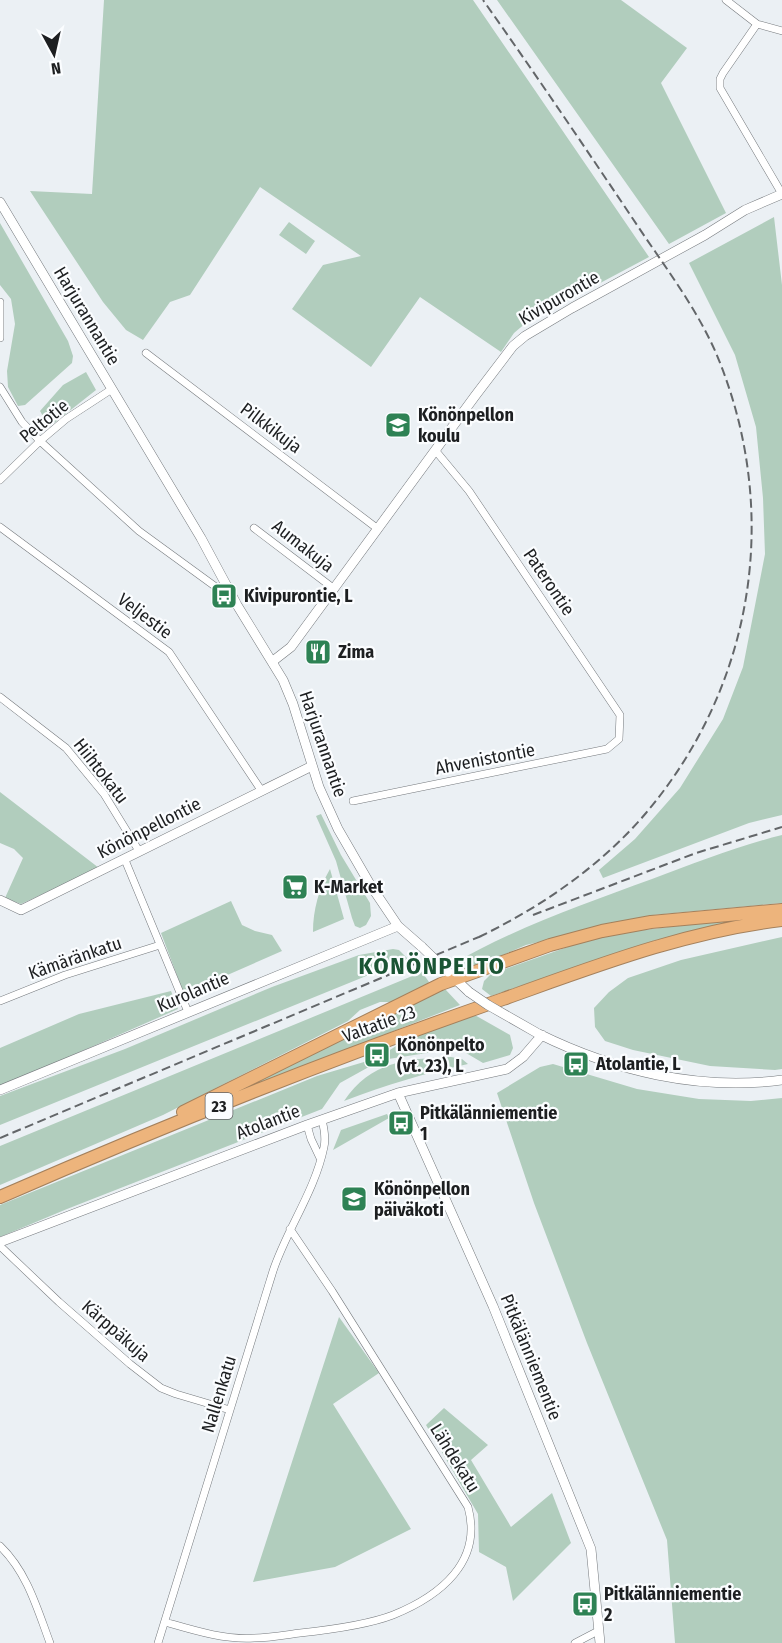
<svg xmlns="http://www.w3.org/2000/svg" width="782" height="1643" viewBox="0 0 782 1643" font-family="'Fira Sans Condensed',sans-serif">
	<rect width="100%" height="100%" fill="#ebf0f4"/>
	<path fill="#b1cdbd" d="M 104,0 L 473,0 L 649,257 L 527,322 L 514,333 L 501,352 L 420,297 L 371,367 L 292,309 L 323,265 L 361,256 L 260,187 L 190,295 L 170,302 L 143,340 L 126,330 L 103,302 L 30,191 L 92,194 Z
		M 497,0 L 621,0 L 687,48 L 661,83 L 726,213 L 669,244 Z
		M 774,217 L 782,285 L 782,815 L 749,823 L 603,878 L 599,870 L 635,839 L 680,788 L 723,719 L 743,667 L 765,554 L 763,498 L 756,427 L 735,355 L 689,263 Z
		M 289,222 L 315,241 L 306,254 L 279,235 Z
		M 0,223 L 68,341 L 73,356 L 72,363 L 25,405 L 18,406 L 8,387 L 7,371 L 15,324 L 11,299 L 0,285 Z
		M 86,372 L 96,390 L 53,424 L 44,418 L 40,411 L 63,385 Z
		M 0,792 L 99,868 L 21,904 L 5,898 L 23,858 L 14,849 L 0,843 Z
		M 321,814 L 341,855 L 370,903 L 371,916 L 366,925 L 360,928 L 355,926 L 352,918 L 336,861 L 316,816 Z
		M 782,835 L 782,903 L 653,915 L 526,945 L 471,969 L 458,970 L 451,965 C 514,928 584,904 652,879 C 695,863 738,846 782,835 Z
		M 330,869 L 344,919 L 313,932 C 313,910 319,888 330,869 Z
		M 231,901 L 242,925 L 255,931 L 272,935 L 282,951 L 184,994 L 161,933 Z
		M 764,915 L 656,940 L 491,996 L 482,989 L 484,981 L 491,974 L 579,943 L 612,934 Z
		M 782,937 L 782,1069 L 775,1070 L 710,1066 L 633,1050 L 605,1041 L 595,1027 L 594,1008 L 609,992 L 628,978 L 681,960 Z
		M 393,949 L 399,950 L 408,959 L 0,1125 L 0,1096 L 125,1049 L 272,987 L 359,955 Z
		M 422,972 L 429,982 L 427,985 L 393,1002 L 380,1002 L 360,1010 L 348,1021 L 163,1115 L 0,1185 L 0,1146 Z
		M 445,989 L 460,1005 L 220,1099 L 427,996 Z
		M 171,991 L 178,1009 L 0,1087 L 0,1048 L 79,1014 Z
		M 473,1014 L 510,1035 L 513,1048 L 510,1055 L 483,1063 L 461,1050 L 446,1050 L 382,1060 L 382,1055 L 404,1041 Z
		M 451,1057 L 462,1059 L 468,1064 C 423,1074 388,1084 344,1101 C 371,1061 406,1059 451,1057 Z
		M 374,1059 L 376,1063 L 340,1083 L 322,1109 L 67,1209 L 0,1237 L 0,1205 L 317,1076 Z
		M 553,1064 L 637,1089 L 699,1099 L 751,1101 L 782,1098 L 782,1643 L 675,1643 L 667,1540 L 587,1343 L 534,1203 L 497,1093 L 540,1067 Z
		M 387,1114 L 389,1118 L 333,1150 L 341,1130 Z
		M 339,1317 L 379,1373 L 333,1404 L 411,1529 L 335,1567 L 253,1582 Z
		M 444,1408 L 488,1445 L 471,1460 L 511,1527 L 552,1493 L 571,1543 L 513,1601 L 506,1567 L 479,1552 L 478,1514 L 426,1425 Z"/>
	<g fill="none" stroke-linecap="round" stroke-linejoin="round">
		<defs>
			<path id="street" d="M 726,0 L 757,24 L 782,31
				M 757,24 L 723,73 L 720,79 L 720,88 L 782,194
				M 0,302 L 0,338
				M 146,353 L 378,529
				M 0,387 L 22,422 L 40,441 L 139,531 L 220,590 L 228,588
				M 0,480 L 40,441 L 66,419 L 112,389
				M 0,527 L 169,652 L 261,790
				M 254,528 L 333,588
				M 0,697 L 66,748 L 104,794 L 139,851
				M 353,801 L 607,749 L 619,739 L 620,715 L 469,491 L 435,450
				M 125,860 L 188,1012
				M 0,1001 L 65,975 L 160,945
				M 307,1125 L 311,1139 L 320,1158
				M 0,1246 L 59,1302 L 130,1364 L 161,1388 L 176,1394 L 230,1410
				M 0,1546 C 27,1572 37,1608 50,1643
				M 165,1622 C 193,1630 224,1640 254,1638 C 269,1638 285,1635 300,1633 C 328,1630 367,1625 393,1615 C 440,1596 483,1562 468,1507 L 332,1291 L 290,1229
				M 158,1643 L 273,1271 C 287,1229 315,1191 324,1147 C 326,1138 324,1128 322,1120
				M 575,1643 L 598,1631"/>
			<path id="secondary" d="M 0,202 L 201,538 L 237,605 L 283,680 L 293,704 L 319,787 L 338,829 L 371,886 L 398,926 L 422,947
				M 273,661 L 291,647 L 475,396 L 513,346 L 525,336 L 572,308 L 705,235 L 745,210 L 782,194
				M 0,900 L 21,910 L 312,766
				M 452,976 L 469,992
				M 539,1034 C 614,1071 699,1091 782,1080
				M 0,1090 L 398,926
				M 398,1093 L 493,1306 L 591,1549 L 600,1643
				M 0,1242 L 307,1125 L 398,1093 L 507,1069 L 523,1057 L 542,1035"/>
			<path id="highway" d="M 183,1112 L 441,984 L 550,945 L 602,931 L 651,922 L 782,910
				M 0,1197 C 165,1125 333,1058 503,999 C 593,967 686,931 782,920"/>
		</defs>
		<use href="#street" stroke="#75797d" stroke-width="8"/>
		<use href="#secondary" stroke="#75797d" stroke-width="10"/>
		<use href="#highway" stroke="#a4805c" stroke-width="14"/>
		<use href="#street" stroke="#fff" stroke-width="7"/>
		<use href="#secondary" stroke="#fff" stroke-width="9"/>
		<use href="#highway" stroke="#edb47c" stroke-width="12"/>
		<path stroke="#636669" stroke-width="2" stroke-dasharray="9 4.5" stroke-linecap="butt" d="M 533,915 L 696,853 L 782,827
			M 479,937 C 541,907 601,866 646,813 C 755,684 782,510 716,353 C 695,305 662,263 633,219 C 584,146 534,72 483,0
			M 0,1138 L 486,934"/>
		<defs>
			<path id="secondary-bridge" d="M 422,947 L 448,972
				M 469,992 L 488,1005 L 537,1033"/>
		</defs>
		<use href="#secondary-bridge" stroke="#75797d" stroke-width="10" stroke-linecap="butt"/>
		<use href="#secondary-bridge" stroke="#fff" stroke-width="9"/>
	</g>
	<defs>
		<symbol id="school-square" viewBox="-11 -11 22 22"><rect x="-9" y="-9" width="18" height="18" rx="4" fill="#2e8254" stroke="#fbfdff"/><path d="M0-5L7-2L0 1L-7-2ZM-4 1L0 2.5L4 1V4Q0 6-4 4Z" fill="#fff"/></symbol>
		<symbol id="bus-square" viewBox="-11 -11 22 22"><rect x="-9" y="-9" width="18" height="18" rx="4" fill="#2e8254" stroke="#fbfdff"/><path d="M-5-6H5V4H4V6H2V4H-2V6H-4V4H-5ZM-3.5-4V0h7V-4ZM-3.5 1.2v1.5H-2V1.2ZM2 1.2v1.5H3.5V1.2Z" fill="#fff"/></symbol>
		<symbol id="restaurant-square" viewBox="-11 -11 22 22"><rect x="-9" y="-9" width="18" height="18" rx="4" fill="#2e8254" stroke="#fbfdff"/><path d="M-5-6h1v4h1v-4h1v4h1v-4h1v5L-1.5 .5V6h-2V.5L-5-1ZM5-6V6H3V1.5H1.5Q1.5-4 5-6Z" fill="#fff"/></symbol>
		<symbol id="supermarket-square" viewBox="-11 -11 22 22"><rect x="-9" y="-9" width="18" height="18" rx="4" fill="#2e8254" stroke="#fbfdff"/><path d="M-6-5.5h2.5l.6 2H6L4.5 2H-2.5L-4.4-4H-6ZM-1.5 3.2a1.3 1.3 0 1 0 .1 0ZM3 3.2a1.3 1.3 0 1 0 .1 0Z" fill="#fff"/></symbol>
	</defs>
	<g fill-rule="evenodd">
		<use href="#school-square" x="383" y="410" width="30" height="30"/>
		<use href="#bus-square" x="209" y="581" width="30" height="30"/>
		<use href="#restaurant-square" x="303" y="637" width="30" height="30"/>
		<use href="#supermarket-square" x="280" y="872" width="30" height="30"/>
		<use href="#bus-square" x="362" y="1040" width="30" height="30"/>
		<use href="#bus-square" x="561" y="1049" width="30" height="30"/>
		<use href="#bus-square" x="386" y="1108" width="30" height="30"/>
		<use href="#school-square" x="339" y="1184" width="30" height="30"/>
		<use href="#bus-square" x="570" y="1589" width="30" height="30"/>
	</g>
	<g text-anchor="middle" stroke-width="4.5" stroke-linejoin="round" paint-order="stroke">
		<rect fill="#fbfdff" stroke="#606264" stroke-width="1.5" x="205.5" y="1093" width="27" height="26" rx="4.5"/>
		<g font-size="16" font-weight="bold" fill="#1d1f21">
			<text x="219" y="1112">23</text>
		</g>
		<g font-size="18" fill="#1d1f21" stroke="#fbfdff">
			<text transform="translate(559 298) rotate(-30)" y="6">Kivipurontie</text>
			<text transform="translate(87 316) rotate(59)" y="6">Harjurannantie</text>
			<text transform="translate(44 421) rotate(-39)" y="6">Peltotie</text>
			<text transform="translate(271 428) rotate(37)" y="6">Pilkkikuja</text>
			<text transform="translate(303 546) rotate(38)" y="6">Aumakuja</text>
			<text transform="translate(549 582) rotate(56)" y="6">Paterontie</text>
			<text transform="translate(145 616) rotate(37)" y="6">Veljestie</text>
			<text transform="translate(323 744) rotate(71)" y="6">Harjurannantie</text>
			<text transform="translate(485 759) rotate(-11)" y="6">Ahvenistontie</text>
			<text transform="translate(101 771) rotate(52)" y="6">Hiihtokatu</text>
			<text transform="translate(149 828) rotate(-27)" y="6">Könönpellontie</text>
			<text transform="translate(75 958) rotate(-19)" y="6">Kämäränkatu</text>
			<text transform="translate(193 992) rotate(-23)" y="6">Kurolantie</text>
			<text transform="translate(379 1024) rotate(-20)" y="6">Valtatie 23</text>
			<text transform="translate(268 1122) rotate(-21)" y="6">Atolantie</text>
			<text transform="translate(116 1331) rotate(41)" y="6">Kärppäkuja</text>
			<text transform="translate(531 1357) rotate(68)" y="6">Pitkälänniementie</text>
			<text transform="translate(219 1394) rotate(-73)" y="6">Nallenkatu</text>
			<text transform="translate(455 1458) rotate(58)" y="6">Lähdekatu</text>
		</g>
		<g font-size="18" font-weight="bold" fill="#1d1f21" stroke="#fbfdff" text-anchor="start">
			<text x="418" y="421">Könönpellon<tspan x="418" dy="21">koulu</tspan></text>
			<text x="244" y="602">Kivipurontie, L</text>
			<text x="338" y="658">Zima</text>
			<text x="314" y="893">K-Market</text>
			<text x="397" y="1051">Könönpelto<tspan x="397" dy="21">(vt. 23), L</tspan></text>
			<text x="596" y="1070">Atolantie, L</text>
			<text x="420" y="1119">Pitkälänniementie<tspan x="420" dy="21">1</tspan></text>
			<text x="374" y="1195">Könönpellon<tspan x="374" dy="21">päiväkoti</tspan></text>
			<text x="604" y="1600">Pitkälänniementie<tspan x="604" dy="21">2</tspan></text>
		</g>
		<g font-size="24" font-weight="bold" letter-spacing="1.5" fill="#1a5434" stroke="#fbfdff">
			<text x="432" y="974">KÖNÖNPELTO</text>
		</g>
	</g>
	<g transform="translate(54 54) rotate(172)" stroke="#fbfdff" stroke-width="4.5" paint-order="stroke">
	<path d="M0-4.5L10 22L0 15L-10 22Z" fill="#1d1f21"/>
	<text y="-9" font-size="16" font-weight="bold" text-anchor="middle" fill="#1d1f21">N</text>
	</g>
</svg>
